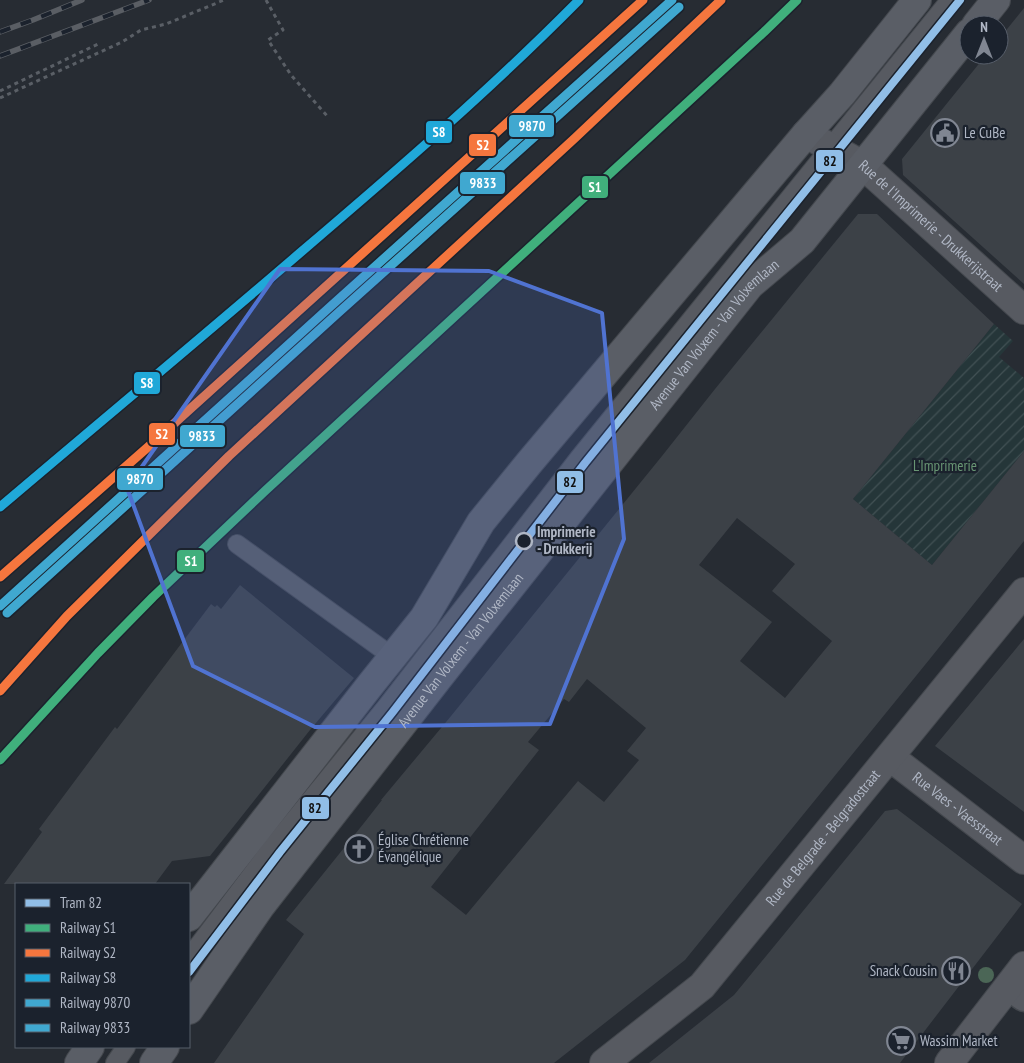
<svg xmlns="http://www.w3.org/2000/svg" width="1024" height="1063" viewBox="0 0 1024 1063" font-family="'PT Sans Narrow',sans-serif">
	<defs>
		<pattern id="garden-furrows" width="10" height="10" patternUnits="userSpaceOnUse" patternTransform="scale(1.25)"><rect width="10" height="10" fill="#253639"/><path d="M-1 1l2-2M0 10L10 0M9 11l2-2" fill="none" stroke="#425154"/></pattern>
	</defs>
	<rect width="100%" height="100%" fill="#272c33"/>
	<path fill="url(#garden-furrows)" d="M 994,324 L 1013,341 L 999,357 L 1024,378 L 1024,451 L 932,565 L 853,499 Z"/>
	<path fill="#3c4147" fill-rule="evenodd" d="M 1024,8 L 1024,284 L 903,175 L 902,159 L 986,55 L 999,55 L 999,39 Z
		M 858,214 L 877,214 L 994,324 L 853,499 L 932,565 L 1024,451 L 1024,541 L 929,660 L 685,960 L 554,1063 L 214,1063 L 304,934 L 286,920 L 364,823 L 382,800 L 381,800 L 451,716 L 662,456 L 715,389 ZM 737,518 L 795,564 L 772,591 L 832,641 L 785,698 L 740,661 L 772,622 L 699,565 ZM 587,679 L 646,728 L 627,751 L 639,760 L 604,802 L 578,781 L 466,915 L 431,887 L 539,750 L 528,742 L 564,699 L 569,702 Z
		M 240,585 L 354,678 L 310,730 L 234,826 L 210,856 L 172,861 L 155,884 L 4,884 L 42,832 L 39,829 L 115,727 L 117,729 L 211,604 L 215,607 L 217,605 L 221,609 Z
		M 1024,639 L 1024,812 L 935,746 Z
		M 897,809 L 1022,904 L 900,1063 L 649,1063 L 734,995 L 885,811 Z"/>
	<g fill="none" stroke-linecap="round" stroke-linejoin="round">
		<defs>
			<path id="service" d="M 237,544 L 393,657
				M 189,958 L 273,846 L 386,707 L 579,458 L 950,0
				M 115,1063 L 126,1047"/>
			<path id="pedestrian" d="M 1021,996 L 1024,998"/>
			<g id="minor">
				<path id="s1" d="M 806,134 L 863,165 L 1024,310"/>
				<path id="s2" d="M 890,757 L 1024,860"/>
				<path id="s3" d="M 604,1063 L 702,986 L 1024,592"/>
				<path d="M 949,1063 L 1024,966"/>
			</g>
			<g id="secondary">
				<path d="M 976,25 L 996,0"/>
				<path d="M 189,917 L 371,684 L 424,618 L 481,522 L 529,463 L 806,134 L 842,94 L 917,0"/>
				<path id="s4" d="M 189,1010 L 260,907 L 440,676 L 750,285 L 802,241 L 969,33"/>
				<path d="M 79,1063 L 90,1047"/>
				<path d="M 154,1063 L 165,1047"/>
			</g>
		</defs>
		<use href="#service" stroke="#44484e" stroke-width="20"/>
		<use href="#pedestrian" stroke="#44484e" stroke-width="29"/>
		<use href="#minor" stroke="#44484e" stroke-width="30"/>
		<use href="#secondary" stroke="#44484e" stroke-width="30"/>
		<path stroke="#5a5f66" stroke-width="3" stroke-dasharray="4 4" stroke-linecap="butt" d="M 266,0 L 283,30 L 268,40 L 291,75 L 329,118
			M 0,91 L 98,44
			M 0,98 L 122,42 L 141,30 L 166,24 L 224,0"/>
		<use href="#service" stroke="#575a61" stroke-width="18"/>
		<use href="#pedestrian" stroke="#575a61" stroke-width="26"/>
		<use href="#minor" stroke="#575a61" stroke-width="28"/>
		<use href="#secondary" stroke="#5a5e66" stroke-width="28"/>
		<defs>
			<path id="rail" d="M 0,32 L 33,20 L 82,0
				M 0,56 L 149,0"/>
		</defs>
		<use href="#rail" stroke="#5a5e64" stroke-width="5.5"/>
		<use href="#rail" stroke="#1b222d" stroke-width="4" stroke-dasharray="11" stroke-linecap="butt"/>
		<defs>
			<path id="rail-1" d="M 0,760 L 98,653 L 153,597 L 266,490 L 764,32 L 797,0"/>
			<path id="rail-2" d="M 0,577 L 148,447 L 643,0
				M 0,691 L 67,616 L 229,456 L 575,138 L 721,0"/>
			<path id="rail-3" d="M 0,507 C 100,422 201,338 301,252 C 396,171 491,89 579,0"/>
			<path id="rail-4" d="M 0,606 L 331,306 L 672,0"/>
			<path id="rail-5" d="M 7,613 L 338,313 L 679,7"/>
		</defs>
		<use href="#rail-1" stroke="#1b222d" stroke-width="12"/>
		<use href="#rail-2" stroke="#1b222d" stroke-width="12"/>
		<use href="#rail-3" stroke="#1b222d" stroke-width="12"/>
		<use href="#rail-4" stroke="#1b222d" stroke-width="12"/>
		<use href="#rail-5" stroke="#1b222d" stroke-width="12"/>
		<use href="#rail-1" stroke="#40af7c" stroke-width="9"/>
		<use href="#rail-2" stroke="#f5763e" stroke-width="9"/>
		<use href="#rail-3" stroke="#20a8d8" stroke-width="9"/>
		<use href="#rail-4" stroke="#40a8d0" stroke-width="9"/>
		<use href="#rail-5" stroke="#40a8d0" stroke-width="9"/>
		<defs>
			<path id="tram-1" d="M 189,972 L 280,852 L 392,713 L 585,463 L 960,0"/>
		</defs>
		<use href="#tram-1" stroke="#1b222d" stroke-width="11"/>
		<use href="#tram-1" stroke="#91bee7" stroke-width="8"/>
	</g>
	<circle fill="#4b6656" cx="986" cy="975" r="8"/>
	<path fill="#5073d1" fill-opacity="0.2" stroke="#5073d1" stroke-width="4" stroke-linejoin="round" d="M 280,269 L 489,271 L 602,313 L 624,539 L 550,724 L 315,727 L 193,666 L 127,488 Z"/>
	<defs>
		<symbol id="civic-ring" viewBox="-11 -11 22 22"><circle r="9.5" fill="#1b222d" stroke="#808692" stroke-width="1.5"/><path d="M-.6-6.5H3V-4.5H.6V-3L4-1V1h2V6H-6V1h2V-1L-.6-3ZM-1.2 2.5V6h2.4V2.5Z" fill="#808692"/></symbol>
		<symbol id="church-ring" viewBox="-11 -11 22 22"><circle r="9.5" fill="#1b222d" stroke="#808692" stroke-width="1.5"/><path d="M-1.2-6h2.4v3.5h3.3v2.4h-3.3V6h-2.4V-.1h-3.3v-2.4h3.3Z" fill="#808692"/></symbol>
		<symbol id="restaurant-ring" viewBox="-11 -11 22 22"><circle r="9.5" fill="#1b222d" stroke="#808692" stroke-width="1.5"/><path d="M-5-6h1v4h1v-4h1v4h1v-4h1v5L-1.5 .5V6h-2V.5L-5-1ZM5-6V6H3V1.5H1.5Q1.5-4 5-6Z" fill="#808692"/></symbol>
		<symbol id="supermarket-ring" viewBox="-11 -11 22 22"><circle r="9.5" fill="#1b222d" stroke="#808692" stroke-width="1.5"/><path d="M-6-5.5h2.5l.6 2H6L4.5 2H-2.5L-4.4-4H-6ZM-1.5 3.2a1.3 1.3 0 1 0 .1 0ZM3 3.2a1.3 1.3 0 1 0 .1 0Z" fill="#808692"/></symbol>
	</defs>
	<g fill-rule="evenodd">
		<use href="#civic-ring" x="929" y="117" width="32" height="32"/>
		<use href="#church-ring" x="343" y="833" width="32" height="32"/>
		<use href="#restaurant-ring" x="940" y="955" width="32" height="32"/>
		<use href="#supermarket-ring" x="885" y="1025" width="32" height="32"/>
	</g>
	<circle fill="#1b222d" stroke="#b0b7c5" stroke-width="2.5" cx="524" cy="541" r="8"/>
	<g text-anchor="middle" stroke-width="4.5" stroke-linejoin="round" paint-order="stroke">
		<g font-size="15" fill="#b0b7c5" stroke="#1b222d" text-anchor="start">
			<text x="964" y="138">Le CuBe</text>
			<text x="378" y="845">Église Chrétienne<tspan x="378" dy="17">Évangélique</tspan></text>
			<text x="937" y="976" text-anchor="end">Snack Cousin</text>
			<text x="920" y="1046">Wassim Market</text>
		</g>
		<g font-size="15" fill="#b0b7c5" stroke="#1b222d">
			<text dy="5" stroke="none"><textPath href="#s1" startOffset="156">Rue de l'Imprimerie - Drukkerijstraat</textPath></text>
			<text dy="5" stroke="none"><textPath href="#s4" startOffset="856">Avenue Van Volxem - Van Volxemlaan</textPath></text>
			<text dy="5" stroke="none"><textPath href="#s4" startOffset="451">Avenue Van Volxem - Van Volxemlaan</textPath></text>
			<text dy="5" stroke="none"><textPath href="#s2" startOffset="85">Rue Vaes - Vaesstraat</textPath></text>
			<text dy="5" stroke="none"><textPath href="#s3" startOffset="316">Rue de Belgrade - Belgradostraat</textPath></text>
		</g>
		<g font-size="15" fill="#689573" stroke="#1b222d">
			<text x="945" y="471">L'Imprimerie</text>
		</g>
		<g font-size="15" font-weight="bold" fill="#b0b7c5" stroke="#1b222d" text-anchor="start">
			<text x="537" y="537">Imprimerie<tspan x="537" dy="17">- Drukkerij</tspan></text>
		</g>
	</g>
	<g stroke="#1b222d" stroke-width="2">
		<rect x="508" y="114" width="47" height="24" rx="5" fill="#40a8d0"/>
		<rect x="425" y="120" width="28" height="24" rx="5" fill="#20a8d8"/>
		<rect x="468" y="133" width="29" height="24" rx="5" fill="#f5763e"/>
		<rect x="815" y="149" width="29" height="24" rx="5" fill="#91bee7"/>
		<rect x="459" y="171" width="47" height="24" rx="5" fill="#40a8d0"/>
		<rect x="581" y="175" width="28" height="24" rx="5" fill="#40af7c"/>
		<rect x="133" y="371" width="28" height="24" rx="5" fill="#20a8d8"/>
		<rect x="148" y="422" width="28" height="24" rx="5" fill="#f5763e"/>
		<rect x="179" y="424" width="47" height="24" rx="5" fill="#40a8d0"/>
		<rect x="116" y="467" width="48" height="24" rx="5" fill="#40a8d0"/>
		<rect x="556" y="470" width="28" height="24" rx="5" fill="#91bee7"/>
		<rect x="176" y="549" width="29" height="24" rx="5" fill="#40af7c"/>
		<rect x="301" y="796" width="29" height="24" rx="5" fill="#91bee7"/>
	</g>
	<g font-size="14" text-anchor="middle" font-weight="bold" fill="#fff">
		<text x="532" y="131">9870</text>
		<text x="439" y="137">S8</text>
		<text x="483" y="150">S2</text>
		<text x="483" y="188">9833</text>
		<text x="595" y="192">S1</text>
		<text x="147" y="388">S8</text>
		<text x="162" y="439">S2</text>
		<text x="202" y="441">9833</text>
		<text x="140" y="484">9870</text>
		<text x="191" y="566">S1</text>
	</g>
	<g font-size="14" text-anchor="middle" font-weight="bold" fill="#111">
		<text x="830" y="166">82</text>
		<text x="570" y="487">82</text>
		<text x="315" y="813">82</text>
	</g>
	<rect x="15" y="883" width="175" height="165" fill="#1b222d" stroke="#575e6a"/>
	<rect x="25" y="899" width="25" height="8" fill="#91bee7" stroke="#575e6a"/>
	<text x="60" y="908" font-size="15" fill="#b0b7c5">Tram 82</text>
	<rect x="25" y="924" width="25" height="8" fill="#40af7c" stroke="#575e6a"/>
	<text x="60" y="933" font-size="15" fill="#b0b7c5">Railway S1</text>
	<rect x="25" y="949" width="25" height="8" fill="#f5763e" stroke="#575e6a"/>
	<text x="60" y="958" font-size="15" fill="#b0b7c5">Railway S2</text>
	<rect x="25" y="974" width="25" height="8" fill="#20a8d8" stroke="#575e6a"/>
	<text x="60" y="983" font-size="15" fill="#b0b7c5">Railway S8</text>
	<rect x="25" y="999" width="25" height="8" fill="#40a8d0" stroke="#575e6a"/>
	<text x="60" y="1008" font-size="15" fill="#b0b7c5">Railway 9870</text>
	<rect x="25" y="1024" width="25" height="8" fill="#40a8d0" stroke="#575e6a"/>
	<text x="60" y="1033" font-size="15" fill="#b0b7c5">Railway 9833</text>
	<g transform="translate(984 40)"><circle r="24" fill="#1b222d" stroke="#575e6a"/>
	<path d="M0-4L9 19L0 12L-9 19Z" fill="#808692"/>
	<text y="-8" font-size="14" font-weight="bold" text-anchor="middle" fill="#b0b7c5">N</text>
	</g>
</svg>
